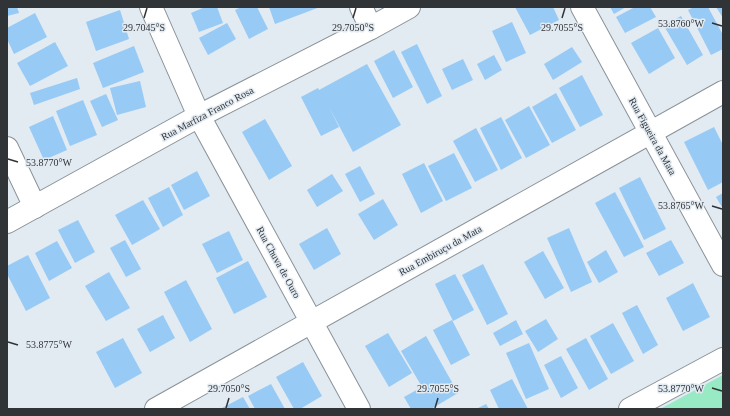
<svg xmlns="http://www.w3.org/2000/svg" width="730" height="416" viewBox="0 0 730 416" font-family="'Times New Roman',serif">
	<rect width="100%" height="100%" fill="#e2eaf2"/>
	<path fill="#97eac3" d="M 723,375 L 723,409 L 660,409 Z"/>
	<path fill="#97caf4" d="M 7,7 L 17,7 L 19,13 L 7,16 Z
		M 205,7 L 217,7 L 223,23 L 199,32 L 191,13 Z
		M 241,7 L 257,7 L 268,29 L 249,39 L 235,10 Z
		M 269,7 L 320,7 L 275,24 Z
		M 515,7 L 553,7 L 559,20 L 530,35 Z
		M 610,7 L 626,7 L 614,14 Z
		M 635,7 L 650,7 L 656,17 L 625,33 L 616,17 Z
		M 694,7 L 708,7 L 723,35 L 723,49 L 711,55 L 688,10 Z
		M 716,7 L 723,7 L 723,18 Z
		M 120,10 L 129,39 L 96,51 L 86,22 Z
		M 35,13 L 47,37 L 14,54 L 7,39 L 7,28 Z
		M 681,16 L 703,55 L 687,65 L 664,26 Z
		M 512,22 L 526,53 L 506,62 L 492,31 Z
		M 227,23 L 236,39 L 208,55 L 199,38 Z
		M 658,28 L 675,58 L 649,74 L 631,43 Z
		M 55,42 L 68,66 L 30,86 L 17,63 Z
		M 417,44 L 442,96 L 427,104 L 401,52 Z
		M 134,46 L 144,72 L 103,88 L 93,63 Z
		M 572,47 L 582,62 L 553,80 L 544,64 Z
		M 394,50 L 413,87 L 393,98 L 374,61 Z
		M 494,55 L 502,70 L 485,80 L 477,64 Z
		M 463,59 L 473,80 L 452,90 L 442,69 Z
		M 367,64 L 401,125 L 353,152 L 329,107 L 339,127 L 321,136 L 301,97 L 318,88 L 319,90 Z
		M 582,75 L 603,115 L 580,127 L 559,88 Z
		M 77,78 L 80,89 L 34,105 L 30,93 Z
		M 140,81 L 146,107 L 117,115 L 110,88 Z
		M 556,93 L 576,130 L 552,143 L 532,107 Z
		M 106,94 L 118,120 L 102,127 L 90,101 Z
		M 83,100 L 97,135 L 70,146 L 56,111 Z
		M 529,106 L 550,145 L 526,158 L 505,120 Z
		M 53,116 L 67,150 L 44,160 L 29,127 Z
		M 501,117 L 522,158 L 501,170 L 480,128 Z
		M 265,119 L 292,166 L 269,180 L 242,132 Z
		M 714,127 L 723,145 L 723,182 L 708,190 L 684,142 Z
		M 476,128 L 498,170 L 475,182 L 453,141 Z
		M 454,153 L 472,188 L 446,201 L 428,166 Z
		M 424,163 L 443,201 L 421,213 L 402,174 Z
		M 360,166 L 375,194 L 360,202 L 345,174 Z
		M 197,171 L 210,196 L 184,210 L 171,185 Z
		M 332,174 L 343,191 L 317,207 L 307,190 Z
		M 640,177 L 666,229 L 644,240 L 619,188 Z
		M 169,187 L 183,215 L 163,227 L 148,198 Z
		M 615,192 L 644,247 L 624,257 L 595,203 Z
		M 723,193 L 723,209 L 716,197 Z
		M 383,199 L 398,225 L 374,240 L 358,214 Z
		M 143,200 L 160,229 L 132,245 L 115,215 Z
		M 78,220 L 95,252 L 75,263 L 58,230 Z
		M 327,228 L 341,254 L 314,270 L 299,244 Z
		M 569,228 L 592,282 L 571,292 L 547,238 Z
		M 229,231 L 243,260 L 217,273 L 202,244 Z
		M 125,240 L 141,269 L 126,277 L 110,248 Z
		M 671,240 L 684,263 L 659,276 L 646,253 Z
		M 57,241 L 72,268 L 49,281 L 35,253 Z
		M 606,250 L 618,272 L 599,283 L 587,262 Z
		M 543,251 L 564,288 L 545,299 L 524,262 Z
		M 28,255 L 50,298 L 26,311 L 7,274 L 7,266 Z
		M 248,261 L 267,297 L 234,314 L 216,278 Z
		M 483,264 L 508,314 L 487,325 L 462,275 Z
		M 109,272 L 130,308 L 106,321 L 85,286 Z
		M 455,274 L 474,310 L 453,321 L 435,284 Z
		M 186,280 L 212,329 L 190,342 L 164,292 Z
		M 693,283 L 710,317 L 683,331 L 666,298 Z
		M 637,305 L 658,345 L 643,354 L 622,313 Z
		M 163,315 L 175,338 L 150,352 L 137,329 Z
		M 546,319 L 558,339 L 538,352 L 525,331 Z
		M 452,320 L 470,355 L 451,365 L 433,330 Z
		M 516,320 L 523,334 L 500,346 L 493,333 Z
		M 613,323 L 634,361 L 611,374 L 590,336 Z
		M 388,333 L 412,373 L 389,387 L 365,346 Z
		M 426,336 L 458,393 L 431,409 L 411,409 L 404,397 L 422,387 L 401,351 Z
		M 123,338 L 142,373 L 115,388 L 96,352 Z
		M 586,338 L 608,379 L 589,390 L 566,349 Z
		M 529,343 L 549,389 L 526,399 L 506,353 Z
		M 561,356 L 578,388 L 561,398 L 544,365 Z
		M 303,362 L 322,396 L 300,409 L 294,409 L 276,377 Z
		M 512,379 L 528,409 L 499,409 L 490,390 Z
		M 271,384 L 285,409 L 255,409 L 248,396 Z
		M 243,397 L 250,409 L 220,409 Z
		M 486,404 L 489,409 L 476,409 Z"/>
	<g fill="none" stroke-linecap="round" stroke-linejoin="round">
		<defs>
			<path id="street" d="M 151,7 L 199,116 L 359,409
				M 361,7 L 371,28
				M 582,7 L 723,265
				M 7,148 L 35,207
				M 156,409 L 723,92
				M 630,409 L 723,359"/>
			<path id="secondary" d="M 7,222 L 199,116 L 371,28 L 409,7"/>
		</defs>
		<use href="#street" stroke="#8a9299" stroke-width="24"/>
		<use href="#secondary" stroke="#8a9299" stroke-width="24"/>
		<use href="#street" stroke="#fff" stroke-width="22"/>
		<use href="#secondary" stroke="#fff" stroke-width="22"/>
	</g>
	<path fill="none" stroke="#313437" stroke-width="1.5" d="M 144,18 L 147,8M 353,18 L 356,8M 562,18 L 565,8M 712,23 L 722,26M 8,159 L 18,162M 712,206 L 722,209M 8,342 L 18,345M 712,388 L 722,391M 226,408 L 229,398M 435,408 L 438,398"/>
	<g text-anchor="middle" stroke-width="3" stroke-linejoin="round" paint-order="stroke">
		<g font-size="10" fill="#313437" stroke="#e2eaf2">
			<text transform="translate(207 113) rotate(-28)" y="4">Rua Marfiza Franco Rosa</text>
			<text transform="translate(653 136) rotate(61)" y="4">Rua Figueira da Mata</text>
			<text transform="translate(440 250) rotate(-29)" y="4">Rua Embiruçu da Mata</text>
			<text transform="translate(279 262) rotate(61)" y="4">Rua Chuva de Ouro</text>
		</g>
	</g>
	<g font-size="10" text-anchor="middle" fill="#313437" stroke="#e2eaf2" stroke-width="3" stroke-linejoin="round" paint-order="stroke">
		<text x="681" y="27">53.8760°W</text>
		<text x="144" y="31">29.7045°S</text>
		<text x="353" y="31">29.7050°S</text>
		<text x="562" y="31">29.7055°S</text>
		<text x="49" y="166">53.8770°W</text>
		<text x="681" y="209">53.8765°W</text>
		<text x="49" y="348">53.8775°W</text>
		<text x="681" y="392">53.8770°W</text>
		<text x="229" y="392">29.7050°S</text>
		<text x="438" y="392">29.7055°S</text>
	</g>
	<rect width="730" height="416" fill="none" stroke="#313437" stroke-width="16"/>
</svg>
